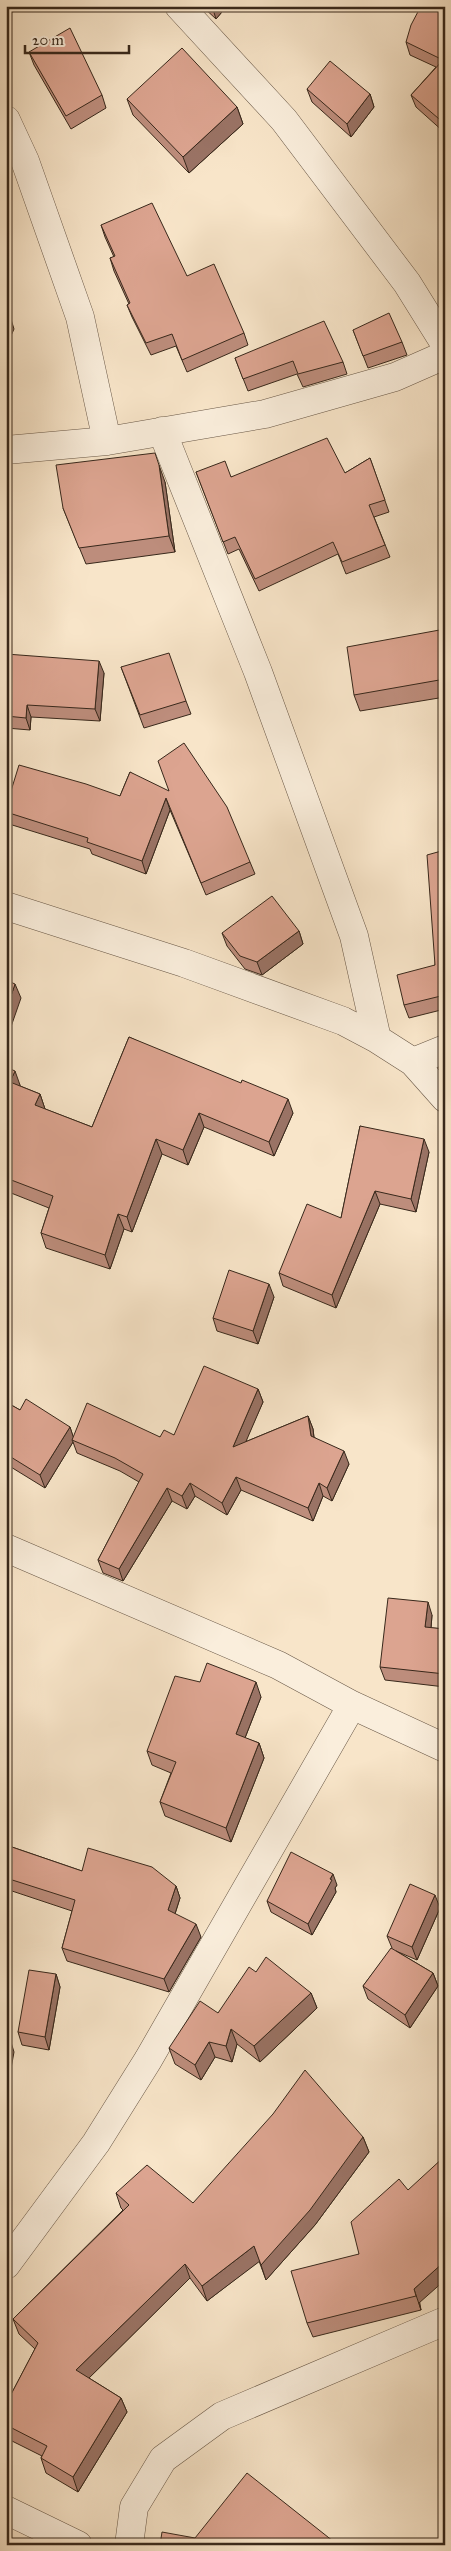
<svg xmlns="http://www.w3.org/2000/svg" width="451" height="2551" viewBox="0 0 451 2551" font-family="'IM FELL Great Primer',serif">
	<rect width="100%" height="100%" fill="#f8e5c9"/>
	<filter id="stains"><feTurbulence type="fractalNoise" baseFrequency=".004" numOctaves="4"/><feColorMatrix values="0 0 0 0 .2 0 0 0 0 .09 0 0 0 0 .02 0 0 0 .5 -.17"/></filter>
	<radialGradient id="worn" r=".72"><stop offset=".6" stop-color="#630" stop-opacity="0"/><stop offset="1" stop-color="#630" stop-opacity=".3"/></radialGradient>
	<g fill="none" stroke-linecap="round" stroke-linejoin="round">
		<defs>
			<path id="minor" d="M 179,6 L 284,120 L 407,283 L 445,344
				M 6,120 L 25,161 L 80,317 L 107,441
				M 162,431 L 258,672 L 354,936 L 377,1039
				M 6,450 L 107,441 L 265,414 L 395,377 L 445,355
				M 6,906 L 184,963 L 343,1021 L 377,1039 L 413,1062 L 445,1098
				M 413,1062 L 445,1049
				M 6,1548 L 278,1665 L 352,1705 L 445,1748
				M 6,2265 L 96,2143 L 148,2060 L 352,1705
				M 6,2510 L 78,2545
				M 129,2545 L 134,2507 L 163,2459 L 222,2416 L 445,2321"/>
		</defs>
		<use href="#minor" stroke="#685746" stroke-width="29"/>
		<use href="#minor" stroke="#faeedc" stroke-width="28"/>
	</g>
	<path fill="#bd8d7c" stroke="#38281b" d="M 6,6 L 26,6 L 6,15 Z
		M 202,6 L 227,6 L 216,19 Z
		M 445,6 L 445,133 L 416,107 L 411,95 L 436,67 L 410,55 L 406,42 Z
		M 29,52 L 102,95 L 106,108 L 71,129 L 34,65 Z
		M 307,89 L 370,94 L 374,107 L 351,137 L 312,102 Z
		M 127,99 L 237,107 L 243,124 L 189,173 L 133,115 Z
		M 101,225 L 187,276 L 244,333 L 248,345 L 187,372 L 176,346 L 151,355 L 132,317 L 127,305 L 129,304 L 114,271 L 110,258 L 114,257 L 105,237 Z
		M 353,330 L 402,342 L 407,355 L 368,368 Z
		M 235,358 L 343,362 L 347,374 L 303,387 L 297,374 L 248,391 Z
		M 370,458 L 389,512 L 374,517 L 390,557 L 346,574 L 338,554 L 259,591 L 239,549 L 228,554 L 196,472 L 231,477 L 345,473 Z
		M 165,482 L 175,552 L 86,564 L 63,508 Z
		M 445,629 L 445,697 L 360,711 L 354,695 Z
		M 6,654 L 104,673 L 100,721 L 31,717 L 30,730 L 6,728 Z
		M 121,667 L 186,701 L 191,714 L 144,728 Z
		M 130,772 L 250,862 L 255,874 L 206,895 L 170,810 L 146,874 L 92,854 L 90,849 L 9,824 L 6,815 L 6,807 L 120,796 Z
		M 445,850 L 445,1009 L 409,1018 L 404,1005 L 435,965 Z
		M 299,931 L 303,944 L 262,975 L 245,969 L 227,946 L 222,933 Z
		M 129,1037 L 293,1113 L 274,1156 L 204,1127 L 188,1165 L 162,1154 L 132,1232 L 124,1229 L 110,1269 L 46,1248 L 41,1233 L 49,1208 L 6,1191 L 6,1067 L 20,1085 L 20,1086 L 40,1094 L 45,1109 L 92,1127 Z
		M 360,1126 L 429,1152 L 416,1212 L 380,1204 L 336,1308 L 283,1286 L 279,1273 L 341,1218 Z
		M 274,1297 L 258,1344 L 217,1331 L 213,1318 Z
		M 258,1389 L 263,1402 L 245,1442 L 308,1416 L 313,1429 L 314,1437 L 349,1464 L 332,1501 L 323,1496 L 313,1521 L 241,1490 L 227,1515 L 195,1496 L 187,1509 L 172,1501 L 123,1581 L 103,1573 L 98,1560 L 139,1482 L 120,1471 L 77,1453 L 73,1442 L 45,1488 L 6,1464 L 6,1402 L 20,1410 L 70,1427 L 73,1437 L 160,1437 L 174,1435 Z
		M 432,1615 L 431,1628 L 445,1629 L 445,1687 L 385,1680 L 380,1667 Z
		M 261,1697 L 245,1738 L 259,1743 L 264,1758 L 231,1842 L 165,1816 L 160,1802 L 171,1773 L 152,1765 L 147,1751 Z
		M 6,1845 L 82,1871 L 176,1886 L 180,1898 L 175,1914 L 201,1937 L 169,1992 L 67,1961 L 62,1948 L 72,1911 L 6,1889 Z
		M 337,1885 L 335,1888 L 336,1892 L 312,1935 L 271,1912 L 267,1901 Z
		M 440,1908 L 417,1960 L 396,1951 L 433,1973 L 438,1986 L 410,2028 L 368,1999 L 363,1986 L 392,1948 L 387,1936 Z
		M 256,1972 L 311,1993 L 317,2008 L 260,2062 L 237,2044 L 232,2062 L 215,2057 L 201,2080 L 175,2064 L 169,2048 L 218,2013 Z
		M 56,1974 L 60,1987 L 49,2050 L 22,2045 L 18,2032 Z
		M 363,2137 L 369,2152 L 315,2225 L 266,2280 L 259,2261 L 207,2301 L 190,2278 L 89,2378 L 121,2398 L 127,2412 L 78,2492 L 46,2473 L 41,2458 L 42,2456 L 6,2438 L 6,2404 L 35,2349 L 19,2334 L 13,2319 L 123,2210 L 121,2208 L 116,2193 L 193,2203 Z
		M 399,2179 L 421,2310 L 313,2337 L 307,2323 L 359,2254 Z"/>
	<path fill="#9a7365" stroke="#38281b" d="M 212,6 L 227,6 L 216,19 Z
		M 370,94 L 374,107 L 351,137 L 347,124 Z
		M 237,107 L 243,124 L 189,173 L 183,157 Z
		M 10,316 L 14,329 L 6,347 L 6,324 Z
		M 159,465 L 165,482 L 175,552 L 169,536 Z
		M 99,661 L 104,673 L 100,721 L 95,709 Z
		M 27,705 L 31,717 L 30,730 L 26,718 Z
		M 166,798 L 170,810 L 146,874 L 142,861 Z
		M 299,931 L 303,944 L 262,975 L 257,962 Z
		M 15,984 L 21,998 L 6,1041 L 6,1011 Z
		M 15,1071 L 20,1085 L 15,1097 L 10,1082 Z
		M 40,1094 L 45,1109 L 41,1120 L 35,1105 Z
		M 288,1099 L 293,1113 L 274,1156 L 269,1142 Z
		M 199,1113 L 204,1127 L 188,1165 L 183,1150 Z
		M 156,1139 L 162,1154 L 132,1232 L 127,1217 Z
		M 424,1139 L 429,1152 L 416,1212 L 411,1199 Z
		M 375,1191 L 380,1204 L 336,1308 L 332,1295 Z
		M 118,1214 L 124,1229 L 110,1269 L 105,1255 Z
		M 269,1284 L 274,1297 L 258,1344 L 253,1331 Z
		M 258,1389 L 263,1402 L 238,1460 L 233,1447 Z
		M 308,1416 L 313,1429 L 315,1448 L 311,1436 Z
		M 70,1427 L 74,1439 L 72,1440 L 73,1442 L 45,1488 L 40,1475 Z
		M 344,1451 L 349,1464 L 332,1501 L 327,1488 Z
		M 236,1477 L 241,1490 L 227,1515 L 222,1503 Z
		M 190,1483 L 195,1496 L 187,1509 L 182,1496 Z
		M 319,1483 L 323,1496 L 313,1521 L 308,1508 Z
		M 167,1488 L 172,1501 L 123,1581 L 119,1569 Z
		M 428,1602 L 432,1615 L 430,1640 L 425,1627 Z
		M 256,1682 L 261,1697 L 241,1748 L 236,1734 Z
		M 259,1743 L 264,1758 L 231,1842 L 226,1828 Z
		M 333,1874 L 337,1885 L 335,1888 L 336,1892 L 312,1935 L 308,1924 Z
		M 176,1886 L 180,1898 L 172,1923 L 168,1910 Z
		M 435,1895 L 440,1908 L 417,1960 L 412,1947 Z
		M 196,1924 L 201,1937 L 169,1992 L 164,1979 Z
		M 433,1973 L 438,1986 L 410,2028 L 405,2015 Z
		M 56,1974 L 60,1987 L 49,2050 L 45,2037 Z
		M 311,1993 L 317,2008 L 260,2062 L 254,2046 Z
		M 231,2029 L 237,2044 L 232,2062 L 226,2046 Z
		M 10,2039 L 14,2052 L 6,2096 L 6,2058 Z
		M 209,2042 L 215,2057 L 201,2080 L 195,2065 Z
		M 363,2137 L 369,2152 L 315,2225 L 266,2280 L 261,2265 Z
		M 254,2246 L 260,2261 L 207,2301 L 202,2286 Z
		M 445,2261 L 445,2280 L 419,2303 L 421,2310 L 414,2289 Z
		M 185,2264 L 190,2278 L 82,2385 L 76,2370 Z
		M 121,2398 L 127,2412 L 78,2492 L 73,2477 Z"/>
	<path fill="#dca490" stroke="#38281b" d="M 421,6 L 445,6 L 445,124 L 411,95 L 443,60 L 406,42 L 411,25 Z
		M 70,28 L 102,95 L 66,116 L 29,52 Z
		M 182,48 L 237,107 L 183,157 L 127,99 Z
		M 330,61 L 370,94 L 347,124 L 307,89 Z
		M 152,203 L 187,276 L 214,264 L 244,333 L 182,360 L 172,334 L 146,343 L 127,305 L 130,303 L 110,258 L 115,256 L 101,225 Z
		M 6,310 L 10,316 L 6,324 Z
		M 389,313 L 402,342 L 363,356 L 353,330 Z
		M 324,321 L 343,362 L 298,374 L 293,361 L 243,379 L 235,358 Z
		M 327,438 L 345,473 L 370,458 L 385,500 L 369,505 L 385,545 L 342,562 L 333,542 L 255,579 L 235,537 L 223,542 L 196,472 L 225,461 L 231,477 Z
		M 155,453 L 159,465 L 169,536 L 79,548 L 63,508 L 56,465 Z
		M 445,629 L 445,679 L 354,695 L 347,647 Z
		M 169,653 L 186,701 L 140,715 L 121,667 Z
		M 6,654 L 99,661 L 95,709 L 27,705 L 26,718 L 6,716 Z
		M 184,743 L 227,807 L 250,862 L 201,883 L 166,798 L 142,861 L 87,842 L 88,838 L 6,812 L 6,807 L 19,765 L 86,784 L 120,796 L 130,772 L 169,791 L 158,761 Z
		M 445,850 L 445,995 L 404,1005 L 397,975 L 435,965 L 427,855 Z
		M 272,896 L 299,931 L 257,962 L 240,956 L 222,933 Z
		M 6,980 L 15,984 L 6,1011 Z
		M 129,1037 L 241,1083 L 242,1080 L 288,1099 L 269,1142 L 199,1113 L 183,1150 L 156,1139 L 127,1217 L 118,1214 L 105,1255 L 41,1233 L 53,1196 L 6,1178 L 6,1067 L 15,1071 L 10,1082 L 40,1094 L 35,1105 L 92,1127 Z
		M 360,1126 L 424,1139 L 411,1199 L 375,1191 L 332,1295 L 279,1273 L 307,1204 L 341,1218 Z
		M 229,1270 L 269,1284 L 253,1331 L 213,1318 Z
		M 204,1366 L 258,1389 L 233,1447 L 308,1416 L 311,1436 L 344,1451 L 327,1488 L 319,1483 L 308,1508 L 236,1477 L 222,1503 L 190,1483 L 182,1496 L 167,1488 L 119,1569 L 98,1560 L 143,1474 L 115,1458 L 72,1440 L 87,1403 L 160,1437 L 164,1430 L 174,1435 Z
		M 26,1399 L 70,1427 L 40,1475 L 6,1454 L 6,1402 L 20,1410 Z
		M 388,1598 L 428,1602 L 425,1627 L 445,1629 L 445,1674 L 380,1667 Z
		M 207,1663 L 256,1682 L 236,1734 L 259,1743 L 226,1828 L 160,1802 L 176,1762 L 147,1751 L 175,1676 L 200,1682 Z
		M 6,1845 L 82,1871 L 88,1848 L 152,1867 L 176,1886 L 168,1910 L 196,1924 L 164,1979 L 62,1948 L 75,1900 L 6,1878 Z
		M 291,1852 L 333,1874 L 330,1879 L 332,1880 L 308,1924 L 267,1901 Z
		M 410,1884 L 435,1895 L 412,1947 L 387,1936 Z
		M 391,1948 L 433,1973 L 405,2015 L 363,1986 Z
		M 266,1957 L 311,1993 L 254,2046 L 231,2029 L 226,2046 L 209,2042 L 195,2065 L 169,2048 L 200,2001 L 218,2013 L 249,1967 L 256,1972 Z
		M 29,1970 L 56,1974 L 45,2037 L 18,2032 Z
		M 6,2038 L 10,2039 L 6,2058 Z
		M 305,2070 L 363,2137 L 310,2210 L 261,2265 L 254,2246 L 202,2286 L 185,2264 L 76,2370 L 121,2398 L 73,2477 L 41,2458 L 47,2446 L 6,2425 L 6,2404 L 38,2343 L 13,2319 L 129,2205 L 116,2193 L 147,2165 L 193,2203 L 273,2114 Z
		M 445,2156 L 445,2261 L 414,2289 L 416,2296 L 307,2323 L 291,2271 L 359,2254 L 351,2222 L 399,2179 L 408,2190 Z
		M 247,2473 L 338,2545 L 160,2545 L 162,2532 L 195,2538 Z"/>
	<rect width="451" height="2551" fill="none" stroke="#f8e5c9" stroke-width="25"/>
	<rect x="8" y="8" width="436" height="2536" fill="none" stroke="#38281b" stroke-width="2.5"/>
	<rect x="12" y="12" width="426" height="2526" fill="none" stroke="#38281b"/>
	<path d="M25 45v8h104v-8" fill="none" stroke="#38281b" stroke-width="2.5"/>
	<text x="32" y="45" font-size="15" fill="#38281b" stroke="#faeedc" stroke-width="4" paint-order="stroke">20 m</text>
	<rect width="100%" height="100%" filter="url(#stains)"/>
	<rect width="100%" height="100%" fill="url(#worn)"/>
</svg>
